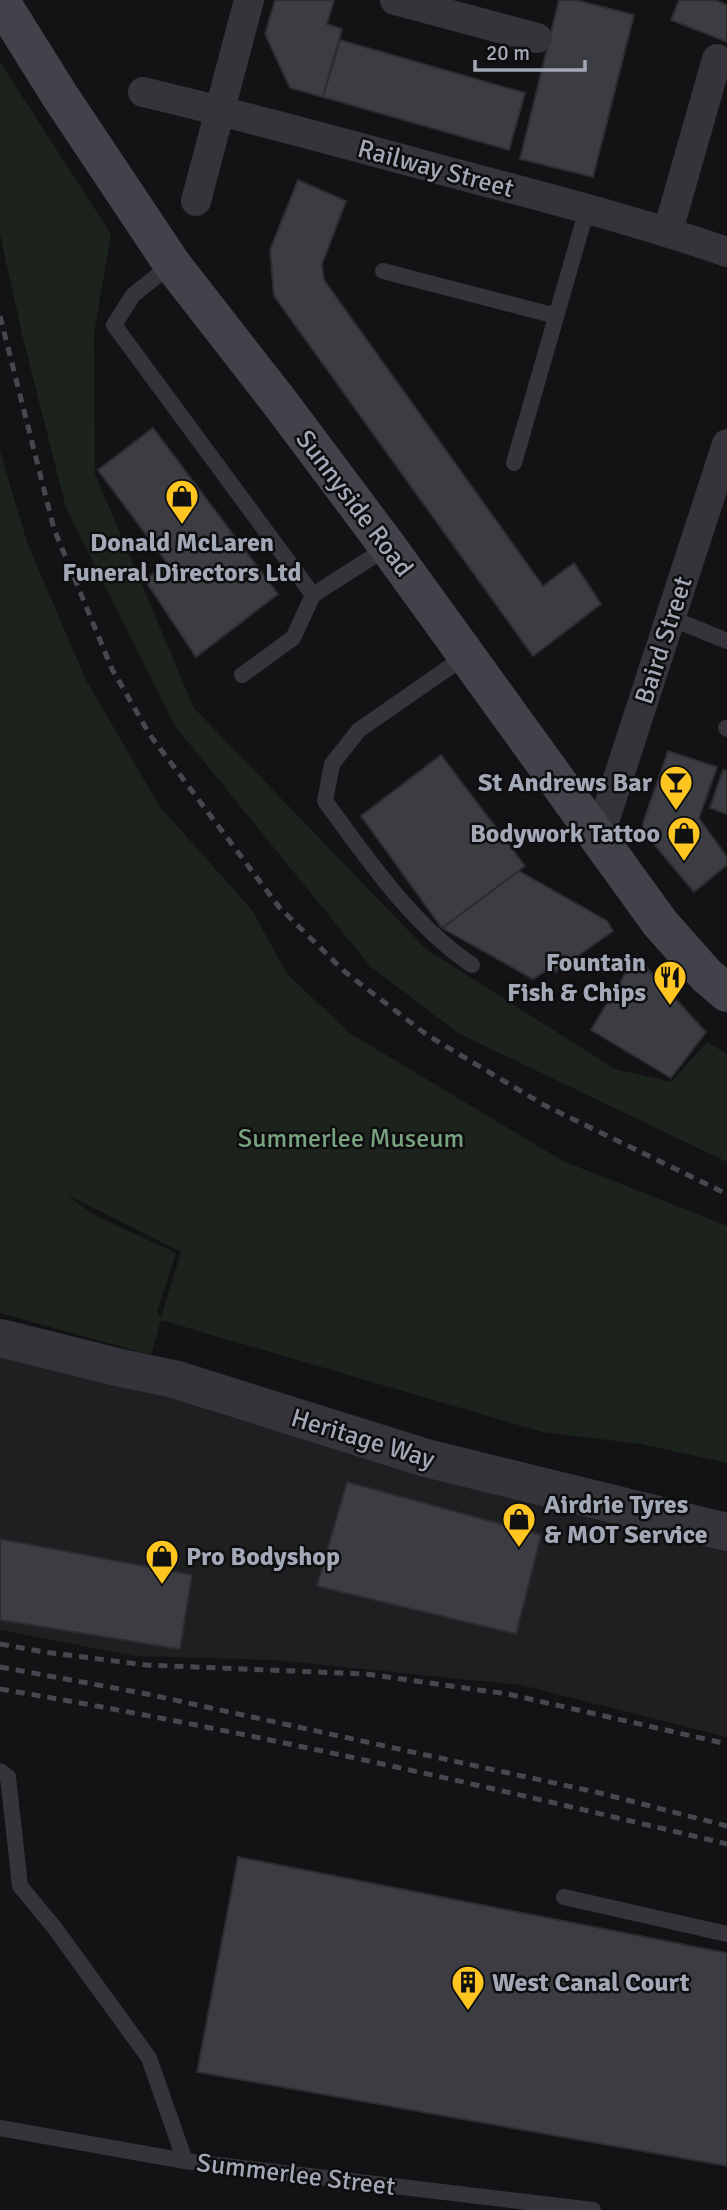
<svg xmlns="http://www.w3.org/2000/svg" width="727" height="2210" viewBox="0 0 727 2210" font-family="Signika,sans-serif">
	<rect width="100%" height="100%" fill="#131315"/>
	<path fill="#1f1f22" d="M 0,1350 L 727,1538 L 727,1737 L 521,1685 L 275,1660 L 135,1656 L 0,1630 Z"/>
	<path fill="#1b231c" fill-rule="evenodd" d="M 0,62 L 111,234 L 94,333 L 95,474 L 194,708 L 427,950 L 615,1069 L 671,1082 L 707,1042 L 727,1054 L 727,1162 L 458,1033 L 370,966 L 175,726 L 66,508 L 22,334 L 0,235 Z
		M 0,451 L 28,545 L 86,680 L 160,807 L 252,910 L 287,974 L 351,1034 L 563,1161 L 727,1226 L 727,1463 L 641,1444 L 542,1432 L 161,1320 L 151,1355 L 0,1313 ZM 66,1194 L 181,1252 L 161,1318 L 157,1312 L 176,1253 L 94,1215 Z"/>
	<path fill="#3c3d42" stroke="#2d2d31" stroke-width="2" d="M 275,0 L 334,0 L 327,24 L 342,29 L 323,97 L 290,88 L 265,34 Z
		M 559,0 L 576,0 L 634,15 L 593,177 L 520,159 Z
		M 679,0 L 715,0 L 727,5 L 727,42 L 671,20 Z
		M 340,40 L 525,93 L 509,150 L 323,97 Z
		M 298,180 L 346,201 L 322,264 L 324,280 L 543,586 L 574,563 L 601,604 L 533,656 L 274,296 L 270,250 Z
		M 153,428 L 278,594 L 196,657 L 145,580 L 167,563 L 98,470 Z
		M 668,751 L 717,767 L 699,818 L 727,857 L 727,865 L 694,892 L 643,831 L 643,823 Z
		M 441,755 L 525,866 L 442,928 L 361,816 Z
		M 723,770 L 727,771 L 727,814 L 710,808 Z
		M 519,871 L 607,921 L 613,931 L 555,972 L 552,967 L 533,979 L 442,928 Z
		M 636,956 L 706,1032 L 671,1078 L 591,1030 Z
		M 347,1482 L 541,1535 L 516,1634 L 317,1586 Z
		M 0,1539 L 192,1575 L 180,1649 L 0,1620 Z
		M 238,1857 L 727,1953 L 727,2166 L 197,2072 Z"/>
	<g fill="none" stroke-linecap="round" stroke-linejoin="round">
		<path stroke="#34343a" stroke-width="16" d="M 172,264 L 133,295 L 114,325 L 313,595
			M 383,271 L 556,316
			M 514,463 L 587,209
			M 671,618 L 727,641
			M 467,655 L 359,730 L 332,764 L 325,801 C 368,859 411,924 472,965
			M 242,675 L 293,638 L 313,595 L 388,547
			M 726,728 L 727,729
			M 0,1771 L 8,1777 L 20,1886 L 54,1927 L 149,2058 L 185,2161
			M 564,1897 L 727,1934
			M 0,2128 L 185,2161 L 593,2210"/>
		<path stroke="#34343a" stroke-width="30" d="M 395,0 L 537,38
			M 143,92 C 249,117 353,146 457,174 C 547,198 638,221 727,252
			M 196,201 L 249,0
			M 668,231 L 717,59
			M 599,837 L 727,444"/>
		<path stroke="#34343a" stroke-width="38" d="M 0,1338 L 121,1368 L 174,1379 L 426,1458 L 727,1532"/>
		<path stroke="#42434a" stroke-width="38" d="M 0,0 L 60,96 L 172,264 L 281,404 L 388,547 L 660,923 L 706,975 L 727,993"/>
		<path stroke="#47484f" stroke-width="5" stroke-dasharray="9 7" stroke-linecap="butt" d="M 0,316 L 54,529 L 112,669 L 150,735 L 279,907 L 345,972 L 427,1035 L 544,1105 L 727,1194
			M 0,1644 L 44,1652 L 146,1665 L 366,1674 L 508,1694 L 727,1744
			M 0,1667 L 147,1694 L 600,1793 L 727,1826
			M 0,1689 C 244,1730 486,1786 727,1844"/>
	</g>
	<defs>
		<symbol id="shop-pin" viewBox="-11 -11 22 30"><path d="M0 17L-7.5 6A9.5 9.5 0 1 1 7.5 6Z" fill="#ffc521" stroke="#0e0e10"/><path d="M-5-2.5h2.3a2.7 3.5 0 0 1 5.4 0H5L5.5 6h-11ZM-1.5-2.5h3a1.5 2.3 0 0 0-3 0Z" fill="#111"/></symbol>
		<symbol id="bar-pin" viewBox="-11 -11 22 30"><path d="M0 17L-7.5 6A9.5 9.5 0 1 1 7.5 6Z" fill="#ffc521" stroke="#0e0e10"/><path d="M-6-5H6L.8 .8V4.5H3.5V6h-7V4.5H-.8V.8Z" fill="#111"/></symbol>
		<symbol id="restaurant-pin" viewBox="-11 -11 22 30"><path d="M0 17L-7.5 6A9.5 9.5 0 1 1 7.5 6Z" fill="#ffc521" stroke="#0e0e10"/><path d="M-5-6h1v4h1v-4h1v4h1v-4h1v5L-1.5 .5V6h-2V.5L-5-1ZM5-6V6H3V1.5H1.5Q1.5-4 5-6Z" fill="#111"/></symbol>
		<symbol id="building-pin" viewBox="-11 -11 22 30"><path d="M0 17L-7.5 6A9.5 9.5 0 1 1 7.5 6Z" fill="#ffc521" stroke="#0e0e10"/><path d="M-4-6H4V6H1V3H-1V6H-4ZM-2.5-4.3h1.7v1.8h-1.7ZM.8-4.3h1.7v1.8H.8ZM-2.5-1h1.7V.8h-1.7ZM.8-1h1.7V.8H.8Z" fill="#111"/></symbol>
	</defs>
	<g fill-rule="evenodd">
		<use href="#shop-pin" x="163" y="477" width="38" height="52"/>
		<use href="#bar-pin" x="657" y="763" width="38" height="52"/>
		<use href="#shop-pin" x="665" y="814" width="38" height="52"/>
		<use href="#restaurant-pin" x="651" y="958" width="38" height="52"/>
		<use href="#shop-pin" x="500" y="1500" width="38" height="52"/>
		<use href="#shop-pin" x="143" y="1537" width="38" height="52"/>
		<use href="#building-pin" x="449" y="1963" width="38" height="52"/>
	</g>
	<g text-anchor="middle" stroke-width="5" stroke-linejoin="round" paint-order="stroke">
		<g font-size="26" fill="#a3a8b6" stroke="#0e0e10">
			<text transform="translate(436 168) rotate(15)" y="9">Railway Street</text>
			<text transform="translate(355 503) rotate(53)" y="9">Sunnyside Road</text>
			<text transform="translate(663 640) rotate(-72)" y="9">Baird Street</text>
			<text transform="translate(363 1438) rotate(17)" y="9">Heritage Way</text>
			<text transform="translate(296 2174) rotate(7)" y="9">Summerlee Street</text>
		</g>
		<g font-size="26" font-weight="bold" fill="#a3a8b6" stroke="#0e0e10" text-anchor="end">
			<text x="182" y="551" text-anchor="middle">Donald McLaren<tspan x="182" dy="30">Funeral Directors Ltd</tspan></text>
			<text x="652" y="791">St Andrews Bar</text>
			<text x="660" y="842">Bodywork Tattoo</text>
			<text x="646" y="971">Fountain<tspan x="646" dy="30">Fish &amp; Chips</tspan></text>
			<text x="544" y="1513" text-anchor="start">Airdrie Tyres<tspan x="544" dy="30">&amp; MOT Service</tspan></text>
			<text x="186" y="1565" text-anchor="start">Pro Bodyshop</text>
			<text x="492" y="1991" text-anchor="start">West Canal Court</text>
		</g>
		<g font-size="26" fill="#79a37f" stroke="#0e0e10">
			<text x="351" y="1147">Summerlee Museum</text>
		</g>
	</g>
	<path d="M475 60v10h110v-10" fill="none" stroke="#a3a8b6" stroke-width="3.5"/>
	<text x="486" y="60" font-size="21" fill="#a3a8b6" stroke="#0e0e10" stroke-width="5" paint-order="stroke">20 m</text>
</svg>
